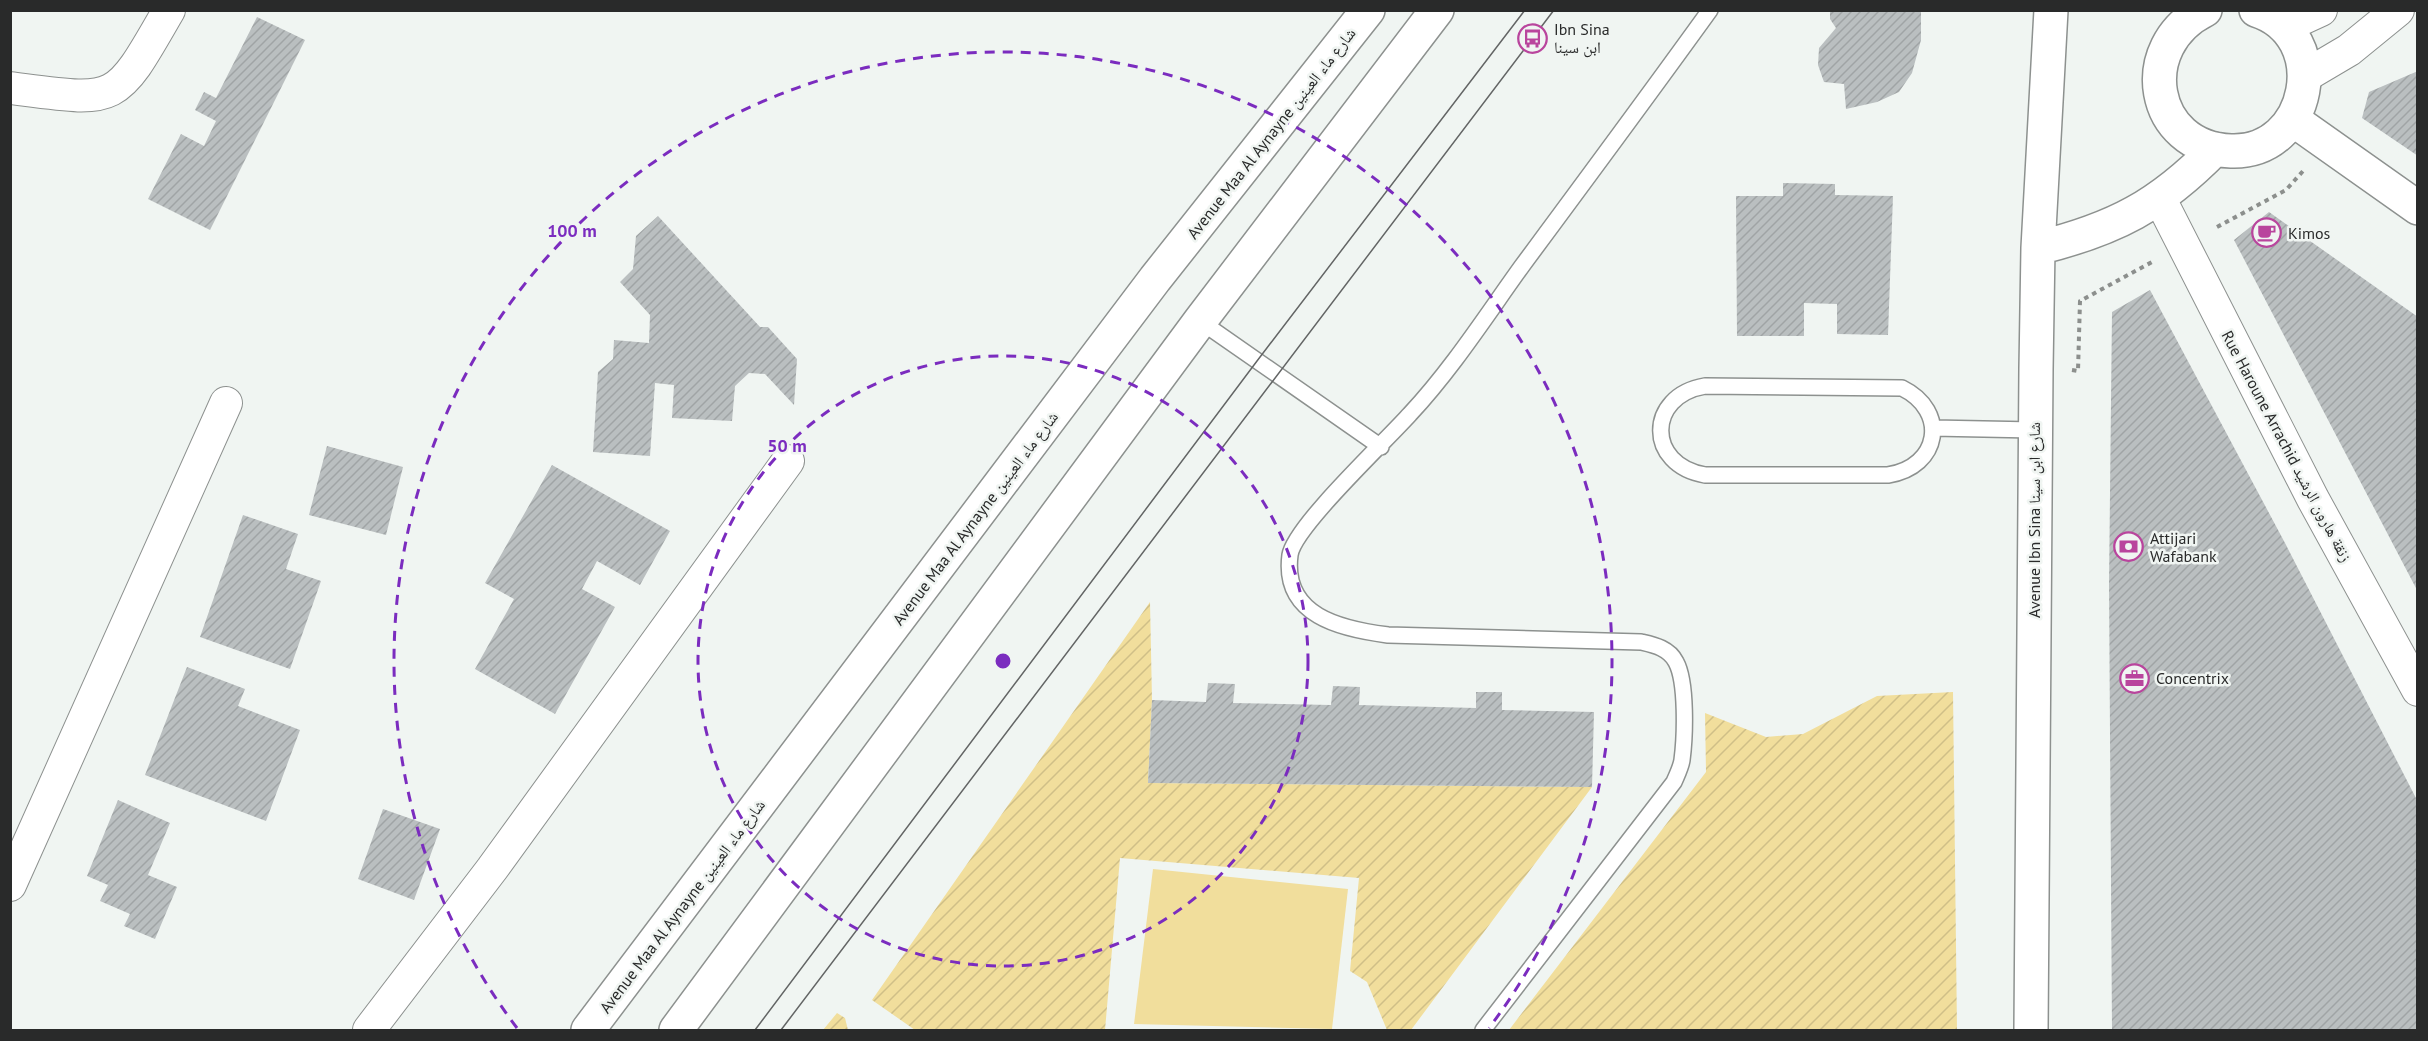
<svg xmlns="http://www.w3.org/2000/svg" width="2428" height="1041" viewBox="0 0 2428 1041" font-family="'PT Sans','Noto Naskh Arabic',sans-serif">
	<defs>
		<pattern id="garden-furrows" width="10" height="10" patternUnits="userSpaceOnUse" patternTransform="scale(1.5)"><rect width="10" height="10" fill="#f1de9c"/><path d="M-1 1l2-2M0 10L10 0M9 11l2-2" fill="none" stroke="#cfbf87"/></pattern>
		<pattern id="building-hatch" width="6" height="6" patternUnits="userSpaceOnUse" patternTransform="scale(1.5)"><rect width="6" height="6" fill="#babfc0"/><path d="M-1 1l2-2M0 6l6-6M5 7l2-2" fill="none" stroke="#a0a4a5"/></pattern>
	</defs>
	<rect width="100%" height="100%" fill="#f0f5f2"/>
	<path fill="#f1de9c" d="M 1153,869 L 1348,889 L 1332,1029 L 1134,1024 Z"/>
	<path fill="url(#garden-furrows)" d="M 1150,602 L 1152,700 L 1148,783 L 1592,787 L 1411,1030 L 1387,1030 L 1367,982 L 1350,971 L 1359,878 L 1120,858 L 1105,1030 L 915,1030 L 872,1000 Z
		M 1953,692 L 1957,1030 L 1509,1030 L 1706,772 L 1705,713 L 1766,737 L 1803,734 L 1877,696 Z
		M 837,1013 L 845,1018 L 848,1030 L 823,1030 Z"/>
	<path fill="url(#building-hatch)" d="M 1830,10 L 1921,10 L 1921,40 L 1912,73 L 1899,92 L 1877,102 L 1846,109 L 1844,84 L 1824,82 L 1818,65 L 1819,48 L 1836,28 L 1830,19 Z
		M 257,17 L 305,40 L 210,230 L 148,199 L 181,134 L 204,146 L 216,121 L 195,110 L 204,92 L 216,98 Z
		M 2418,71 L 2418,156 L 2362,118 L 2369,92 Z
		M 1783,183 L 1835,184 L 1835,195 L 1893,196 L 1888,335 L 1837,334 L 1837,304 L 1804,303 L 1804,336 L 1737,336 L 1736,196 L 1783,196 Z
		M 2269,212 L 2418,317 L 2418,592 L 2234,240 Z
		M 658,216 L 760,327 L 768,327 L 797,359 L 794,405 L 765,374 L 749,373 L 735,386 L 732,421 L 672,418 L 674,385 L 655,383 L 650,456 L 593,452 L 598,372 L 613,359 L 614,340 L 649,343 L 650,315 L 620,282 L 633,269 L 636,236 Z
		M 2150,290 L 2285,543 L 2418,802 L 2418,1030 L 2112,1030 L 2109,585 L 2112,312 Z
		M 327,446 L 403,467 L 386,535 L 309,515 Z
		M 552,465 L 670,531 L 640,585 L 597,561 L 582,589 L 615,607 L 555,714 L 475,669 L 514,599 L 485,583 Z
		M 243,515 L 298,534 L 286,569 L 321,581 L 290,669 L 200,637 Z
		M 187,667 L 245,689 L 238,706 L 300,730 L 266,821 L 145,775 Z
		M 1208,683 L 1235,684 L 1233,703 L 1331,705 L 1333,686 L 1360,687 L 1359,705 L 1476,708 L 1476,692 L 1502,692 L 1502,710 L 1594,712 L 1592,787 L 1148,783 L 1152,700 L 1206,702 Z
		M 118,800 L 170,823 L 148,875 L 177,887 L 155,939 L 124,926 L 130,914 L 100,901 L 108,885 L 87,876 Z
		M 383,809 L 440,829 L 414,900 L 358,879 Z"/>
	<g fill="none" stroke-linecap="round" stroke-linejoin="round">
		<defs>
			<path id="lane" d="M 1200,321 L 1381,447
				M 1705,386 L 1902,388 C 1949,411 1940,467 1888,475 L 1705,475 C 1646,465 1646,396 1705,386 Z
				M 1933,428 L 2034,430
				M 1483,1030 L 1674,782 C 1677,775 1681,767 1682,760 C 1685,737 1687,682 1676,662 C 1669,648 1654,645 1641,642 L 1388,635 C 1341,629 1282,616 1290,555 C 1294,527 1386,441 1410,414 C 1452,369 1486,316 1522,266 C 1585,181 1648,96 1710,10"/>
			<path id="street" d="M 2284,27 L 2321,10
				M 2305,76 L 2349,50 L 2398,10
				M 10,88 C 119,102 114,106 169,10
				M 2160,199 L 2313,499 L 2418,690
				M 10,885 L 226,403
				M 369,1030 L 492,869 L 788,461"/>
			<path id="secondary" d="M 2205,10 C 2133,46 2150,148 2231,151 C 2311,154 2334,35 2256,10
				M 2292,119 L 2418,208
				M 2038,248 C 2115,229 2159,206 2215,149
				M 588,1030 L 1155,279 L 1368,10
				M 676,1030 L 1200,321 L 1437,10
				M 2031,1030 L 2036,369 L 2038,248 L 2051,10"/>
		</defs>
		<use href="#lane" stroke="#8d918f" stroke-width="18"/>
		<use href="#street" stroke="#8d918f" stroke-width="34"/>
		<use href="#secondary" stroke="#8d918f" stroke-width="36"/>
		<path stroke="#8c8f8d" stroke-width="4" stroke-dasharray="4.5 4.5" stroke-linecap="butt" d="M 2217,227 L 2286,190 L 2303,171
			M 2072,370 L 2078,371 L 2080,301 L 2152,262"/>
		<use href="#lane" stroke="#fff" stroke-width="15"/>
		<use href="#street" stroke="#fff" stroke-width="32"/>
		<use href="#secondary" stroke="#fff" stroke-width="33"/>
		<path stroke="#636565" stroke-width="1.5" d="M 755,1030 L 1257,361 L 1525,10
			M 781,1030 L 1554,10"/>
	</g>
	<g fill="none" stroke="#7b2cbf" stroke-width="3" stroke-dasharray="10 8">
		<circle cx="1003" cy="661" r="305"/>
		<path d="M517 1028A609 609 0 1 1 1489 1028"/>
	</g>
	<defs>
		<symbol id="bus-ring" viewBox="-11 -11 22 22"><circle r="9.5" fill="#f0f5f2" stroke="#b9459d" stroke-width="1.5"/><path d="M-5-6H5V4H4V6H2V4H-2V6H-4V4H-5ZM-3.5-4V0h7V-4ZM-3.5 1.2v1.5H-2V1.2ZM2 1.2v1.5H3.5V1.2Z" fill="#b9459d"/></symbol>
		<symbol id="cafe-ring" viewBox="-11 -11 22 22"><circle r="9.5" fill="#f0f5f2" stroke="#b9459d" stroke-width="1.5"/><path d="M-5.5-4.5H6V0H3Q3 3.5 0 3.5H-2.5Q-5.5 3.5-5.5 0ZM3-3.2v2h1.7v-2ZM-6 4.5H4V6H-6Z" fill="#b9459d"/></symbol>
		<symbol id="bank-ring" viewBox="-11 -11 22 22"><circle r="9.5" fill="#f0f5f2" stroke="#b9459d" stroke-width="1.5"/><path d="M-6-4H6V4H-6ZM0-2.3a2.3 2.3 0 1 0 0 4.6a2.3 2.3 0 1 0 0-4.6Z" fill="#b9459d"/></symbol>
		<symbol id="office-ring" viewBox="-11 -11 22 22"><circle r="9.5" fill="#f0f5f2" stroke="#b9459d" stroke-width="1.5"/><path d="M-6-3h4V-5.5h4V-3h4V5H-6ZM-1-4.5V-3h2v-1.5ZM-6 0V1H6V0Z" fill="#b9459d"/></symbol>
	</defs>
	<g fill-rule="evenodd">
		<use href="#bus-ring" x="1516" y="22" width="33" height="33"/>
		<use href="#cafe-ring" x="2250" y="216" width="33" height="33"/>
		<use href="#bank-ring" x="2112" y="530" width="33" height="33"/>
		<use href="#office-ring" x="2118" y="662" width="33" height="33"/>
	</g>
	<g text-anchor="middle" stroke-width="5" stroke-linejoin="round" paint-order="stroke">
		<g font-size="16" fill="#292a2a" stroke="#f0f5f2" text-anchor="start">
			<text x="1554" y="35">Ibn Sina<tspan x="1554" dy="18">ابن سينا</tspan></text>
			<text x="2288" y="239">Kimos</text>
			<text x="2150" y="544">Attijari<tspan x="2150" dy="18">Wafabank</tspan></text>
			<text x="2156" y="684">Concentrix</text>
		</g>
		<g font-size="16" fill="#292a2a" stroke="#f0f5f2">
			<text transform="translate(1271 133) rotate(-52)" y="6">Avenue Maa Al Aynayne شارع ماء العينين</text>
			<text transform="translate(2287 446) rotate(62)" y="6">Rue Haroune Arrachid زنقة هارون الرشيد</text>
			<text transform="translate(975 518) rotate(-53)" y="6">Avenue Maa Al Aynayne شارع ماء العينين</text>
			<text transform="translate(2034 520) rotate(-90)" y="6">Avenue Ibn Sina شارع ابن سينا</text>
			<text transform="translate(682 906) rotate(-53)" y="6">Avenue Maa Al Aynayne شارع ماء العينين</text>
		</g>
	</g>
	<circle cx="1003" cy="661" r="9" fill="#7b2cbf" stroke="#f0f5f2" stroke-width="3"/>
	<g font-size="18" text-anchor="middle" font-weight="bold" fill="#7b2cbf" stroke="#f0f5f2" stroke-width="5" stroke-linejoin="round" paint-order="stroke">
		<text x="572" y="237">100 m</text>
		<text x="787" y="452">50 m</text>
	</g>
	<rect width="2428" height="1041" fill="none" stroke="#292a2a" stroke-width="24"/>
</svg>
